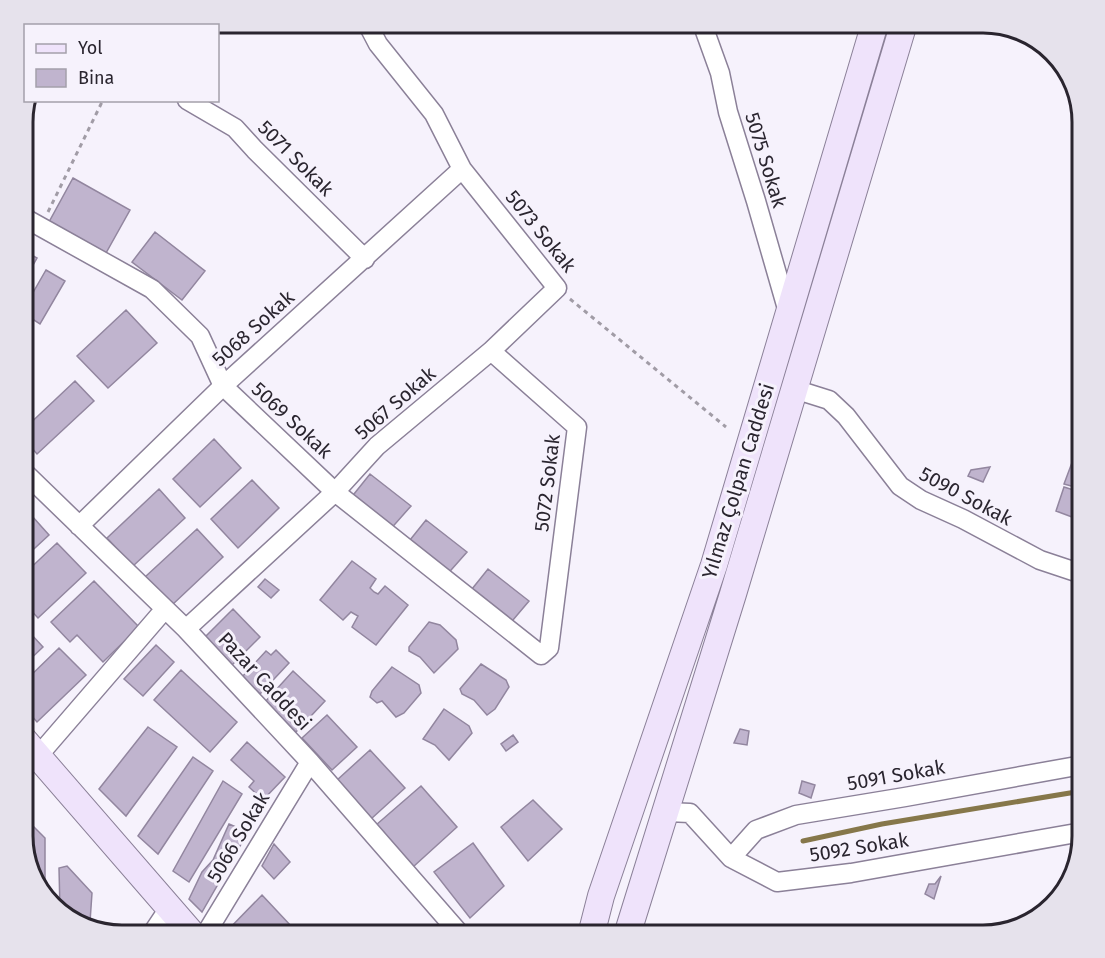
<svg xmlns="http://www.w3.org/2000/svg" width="1105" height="958" viewBox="0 0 1105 958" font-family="'Fira Sans',sans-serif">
	<rect width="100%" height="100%" fill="#f6f2fc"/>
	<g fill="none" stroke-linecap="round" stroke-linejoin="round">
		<path stroke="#86774a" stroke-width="5" d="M 803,841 L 882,824 L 1082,791"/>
	</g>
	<path fill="#c0b4ce" stroke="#92869f" stroke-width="1.5" d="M 73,178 L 130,210 L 106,253 L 49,222 Z
		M 155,232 L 205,271 L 182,300 L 132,262 Z
		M 23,250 L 37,258 L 23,283 Z
		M 46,270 L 65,281 L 40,324 L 23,313 L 23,310 Z
		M 126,310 L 157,343 L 108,388 L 77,356 Z
		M 75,381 L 94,401 L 37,454 L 23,438 L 23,430 Z
		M 214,439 L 241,468 L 200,507 L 173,479 Z
		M 1073,460 L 1082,463 L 1082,489 L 1064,484 Z
		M 990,467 L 983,482 L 968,476 L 971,470 Z
		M 370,474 L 411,506 L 388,532 L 350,499 Z
		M 252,480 L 279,508 L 238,548 L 211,519 Z
		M 1064,487 L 1080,492 L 1072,517 L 1056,511 Z
		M 159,489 L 185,518 L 133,566 L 107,538 Z
		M 23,506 L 49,535 L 23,559 Z
		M 426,520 L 467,552 L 444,578 L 406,545 Z
		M 197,529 L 223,557 L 171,606 L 145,577 Z
		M 57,543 L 86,573 L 38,618 L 23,602 L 23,575 Z
		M 352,561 L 376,579 L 370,588 L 374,592 L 378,594 L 385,586 L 408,605 L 376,645 L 352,627 L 358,616 L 351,612 L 343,620 L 320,600 Z
		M 488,569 L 529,601 L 507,627 L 468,594 Z
		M 265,579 L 279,590 L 271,598 L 258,587 Z
		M 94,581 L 139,627 L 103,662 L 77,635 L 70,642 L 51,622 Z
		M 233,609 L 260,637 L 231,666 L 204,638 Z
		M 429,622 L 440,625 L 456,640 L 458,649 L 434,673 L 420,657 L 409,651 L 409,647 Z
		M 23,632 L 26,636 L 30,633 L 43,647 L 23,666 Z
		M 156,645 L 174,662 L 143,696 L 124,679 Z
		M 59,648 L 86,675 L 37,722 L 23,706 L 23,683 Z
		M 276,650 L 289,663 L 260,694 L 242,677 L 266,651 L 271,655 Z
		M 481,664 L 506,680 L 509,687 L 495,709 L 487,715 L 474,700 L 462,694 L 460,689 Z
		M 392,667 L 419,685 L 421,693 L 404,713 L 396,717 L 382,701 L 377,703 L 370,697 L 372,691 Z
		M 181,670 L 237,722 L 210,752 L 154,700 Z
		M 293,671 L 325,701 L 296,732 L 265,702 Z
		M 444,709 L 469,726 L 472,733 L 449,760 L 435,745 L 423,739 Z
		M 327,715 L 357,747 L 332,770 L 302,738 Z
		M 148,727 L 177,747 L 126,816 L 99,789 Z
		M 740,729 L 749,731 L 747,745 L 734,743 Z
		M 513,735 L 518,742 L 506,751 L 501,744 Z
		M 247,742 L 285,777 L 263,800 L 249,787 L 254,781 L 231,760 Z
		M 370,750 L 405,788 L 371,819 L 336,781 Z
		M 193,757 L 213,771 L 158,854 L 138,836 Z
		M 223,781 L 242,794 L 189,882 L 173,871 Z
		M 802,781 L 815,785 L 811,798 L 799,793 Z
		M 421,786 L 457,827 L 413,867 L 376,825 Z
		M 533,800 L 562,829 L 528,861 L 501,827 Z
		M 30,823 L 45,838 L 45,892 L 23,842 L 23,828 Z
		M 229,824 L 248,832 L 202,912 L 189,899 L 202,872 L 213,860 Z
		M 473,843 L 504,886 L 470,918 L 434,872 Z
		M 274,844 L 290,862 L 274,879 L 262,866 Z
		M 67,866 L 92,893 L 90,922 L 60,910 L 59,868 Z
		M 941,876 L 934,899 L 925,894 L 929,884 L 935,884 Z
		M 262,895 L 292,927 L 284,935 L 223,935 Z
		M 307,925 L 319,935 L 297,935 Z"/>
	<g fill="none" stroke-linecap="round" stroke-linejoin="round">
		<defs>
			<path id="street" d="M 702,23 L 720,73 L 728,112 L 756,201 L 788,312
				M 187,100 L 235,128 L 255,150 L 365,259
				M 23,217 L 152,289 L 200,336 L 223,386 L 335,492 L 541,655 L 549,648 L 577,427 L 491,351
				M 794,389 L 829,400 L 846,416 L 900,486 L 921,500 L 963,519 L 1040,560 L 1082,574
				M 23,471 L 186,629 L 310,762 L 461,935
				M 79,526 L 223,386 L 462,169
				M 186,629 L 335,492 L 377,446 L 491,351 L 557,288 L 462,169 L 434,114 L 378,44 L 367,23
				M 38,756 L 164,610
				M 667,812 L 690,813 L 731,858 L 777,882 L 851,873 L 1082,832
				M 731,858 L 756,830 L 796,815 L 905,797 L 1082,765
				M 151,935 L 169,908
				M 205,935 L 310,762"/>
			<path id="secondary" d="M 23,739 L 193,935
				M 591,935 L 601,896 L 714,565 L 875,23
				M 627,935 L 733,594 L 904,23"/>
		</defs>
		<use href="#street" stroke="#8b8098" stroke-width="21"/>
		<use href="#secondary" stroke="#8b8098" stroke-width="28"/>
		<path stroke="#a19ca6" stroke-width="3" stroke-dasharray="4.5 4.5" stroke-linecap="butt" d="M 137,26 L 139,23
			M 48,212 L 103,100
			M 570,299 L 726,427"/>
		<use href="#street" stroke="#fff" stroke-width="18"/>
		<use href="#secondary" stroke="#efe3fb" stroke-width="26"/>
	</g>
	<g text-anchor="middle" stroke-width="6" stroke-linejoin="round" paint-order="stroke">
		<g font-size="20" fill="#2a252f" stroke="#f6f2fc">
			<text transform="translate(296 158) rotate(45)" y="7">5071 Sokak</text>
			<text transform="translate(766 160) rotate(73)" y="7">5075 Sokak</text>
			<text transform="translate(541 231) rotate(51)" y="7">5073 Sokak</text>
			<text transform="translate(253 328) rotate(-42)" y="7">5068 Sokak</text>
			<text transform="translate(395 403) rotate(-41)" y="7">5067 Sokak</text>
			<text transform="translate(292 420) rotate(43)" y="7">5069 Sokak</text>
			<text transform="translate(738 481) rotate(-73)" y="7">Yılmaz Çolpan Caddesi</text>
			<text transform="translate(547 483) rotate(-83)" y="7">5072 Sokak</text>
			<text transform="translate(966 496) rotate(28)" y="7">5090 Sokak</text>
			<text transform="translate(265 681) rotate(47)" y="7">Pazar Caddesi</text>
			<text transform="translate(896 775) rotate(-10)" y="7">5091 Sokak</text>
			<text transform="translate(238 837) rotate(-59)" y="7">5066 Sokak</text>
			<text transform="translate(859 847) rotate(-9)" y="7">5092 Sokak</text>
		</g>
	</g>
	<path d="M0 0H1105V958H0ZM122 33H983A89 89 0 0 1 1072 122V836A89 89 0 0 1 983 925H122A89 89 0 0 1 33 836V122A89 89 0 0 1 122 33Z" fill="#e6e2ec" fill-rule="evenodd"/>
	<path fill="none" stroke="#2a252f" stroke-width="3" d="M122 33H983A89 89 0 0 1 1072 122V836A89 89 0 0 1 983 925H122A89 89 0 0 1 33 836V122A89 89 0 0 1 122 33Z"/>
	<rect x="24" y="24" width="195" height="78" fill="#f6f2fc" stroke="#a4a0aa" stroke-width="1.5"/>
	<rect x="36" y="44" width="30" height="9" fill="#efe3fb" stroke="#a4a0aa" stroke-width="1.5"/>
	<text x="78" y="54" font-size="18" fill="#2a252f">Yol</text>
	<rect x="36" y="69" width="30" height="18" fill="#c0b4ce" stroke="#a4a0aa" stroke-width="1.5"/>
	<text x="78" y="84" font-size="18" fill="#2a252f">Bina</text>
</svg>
